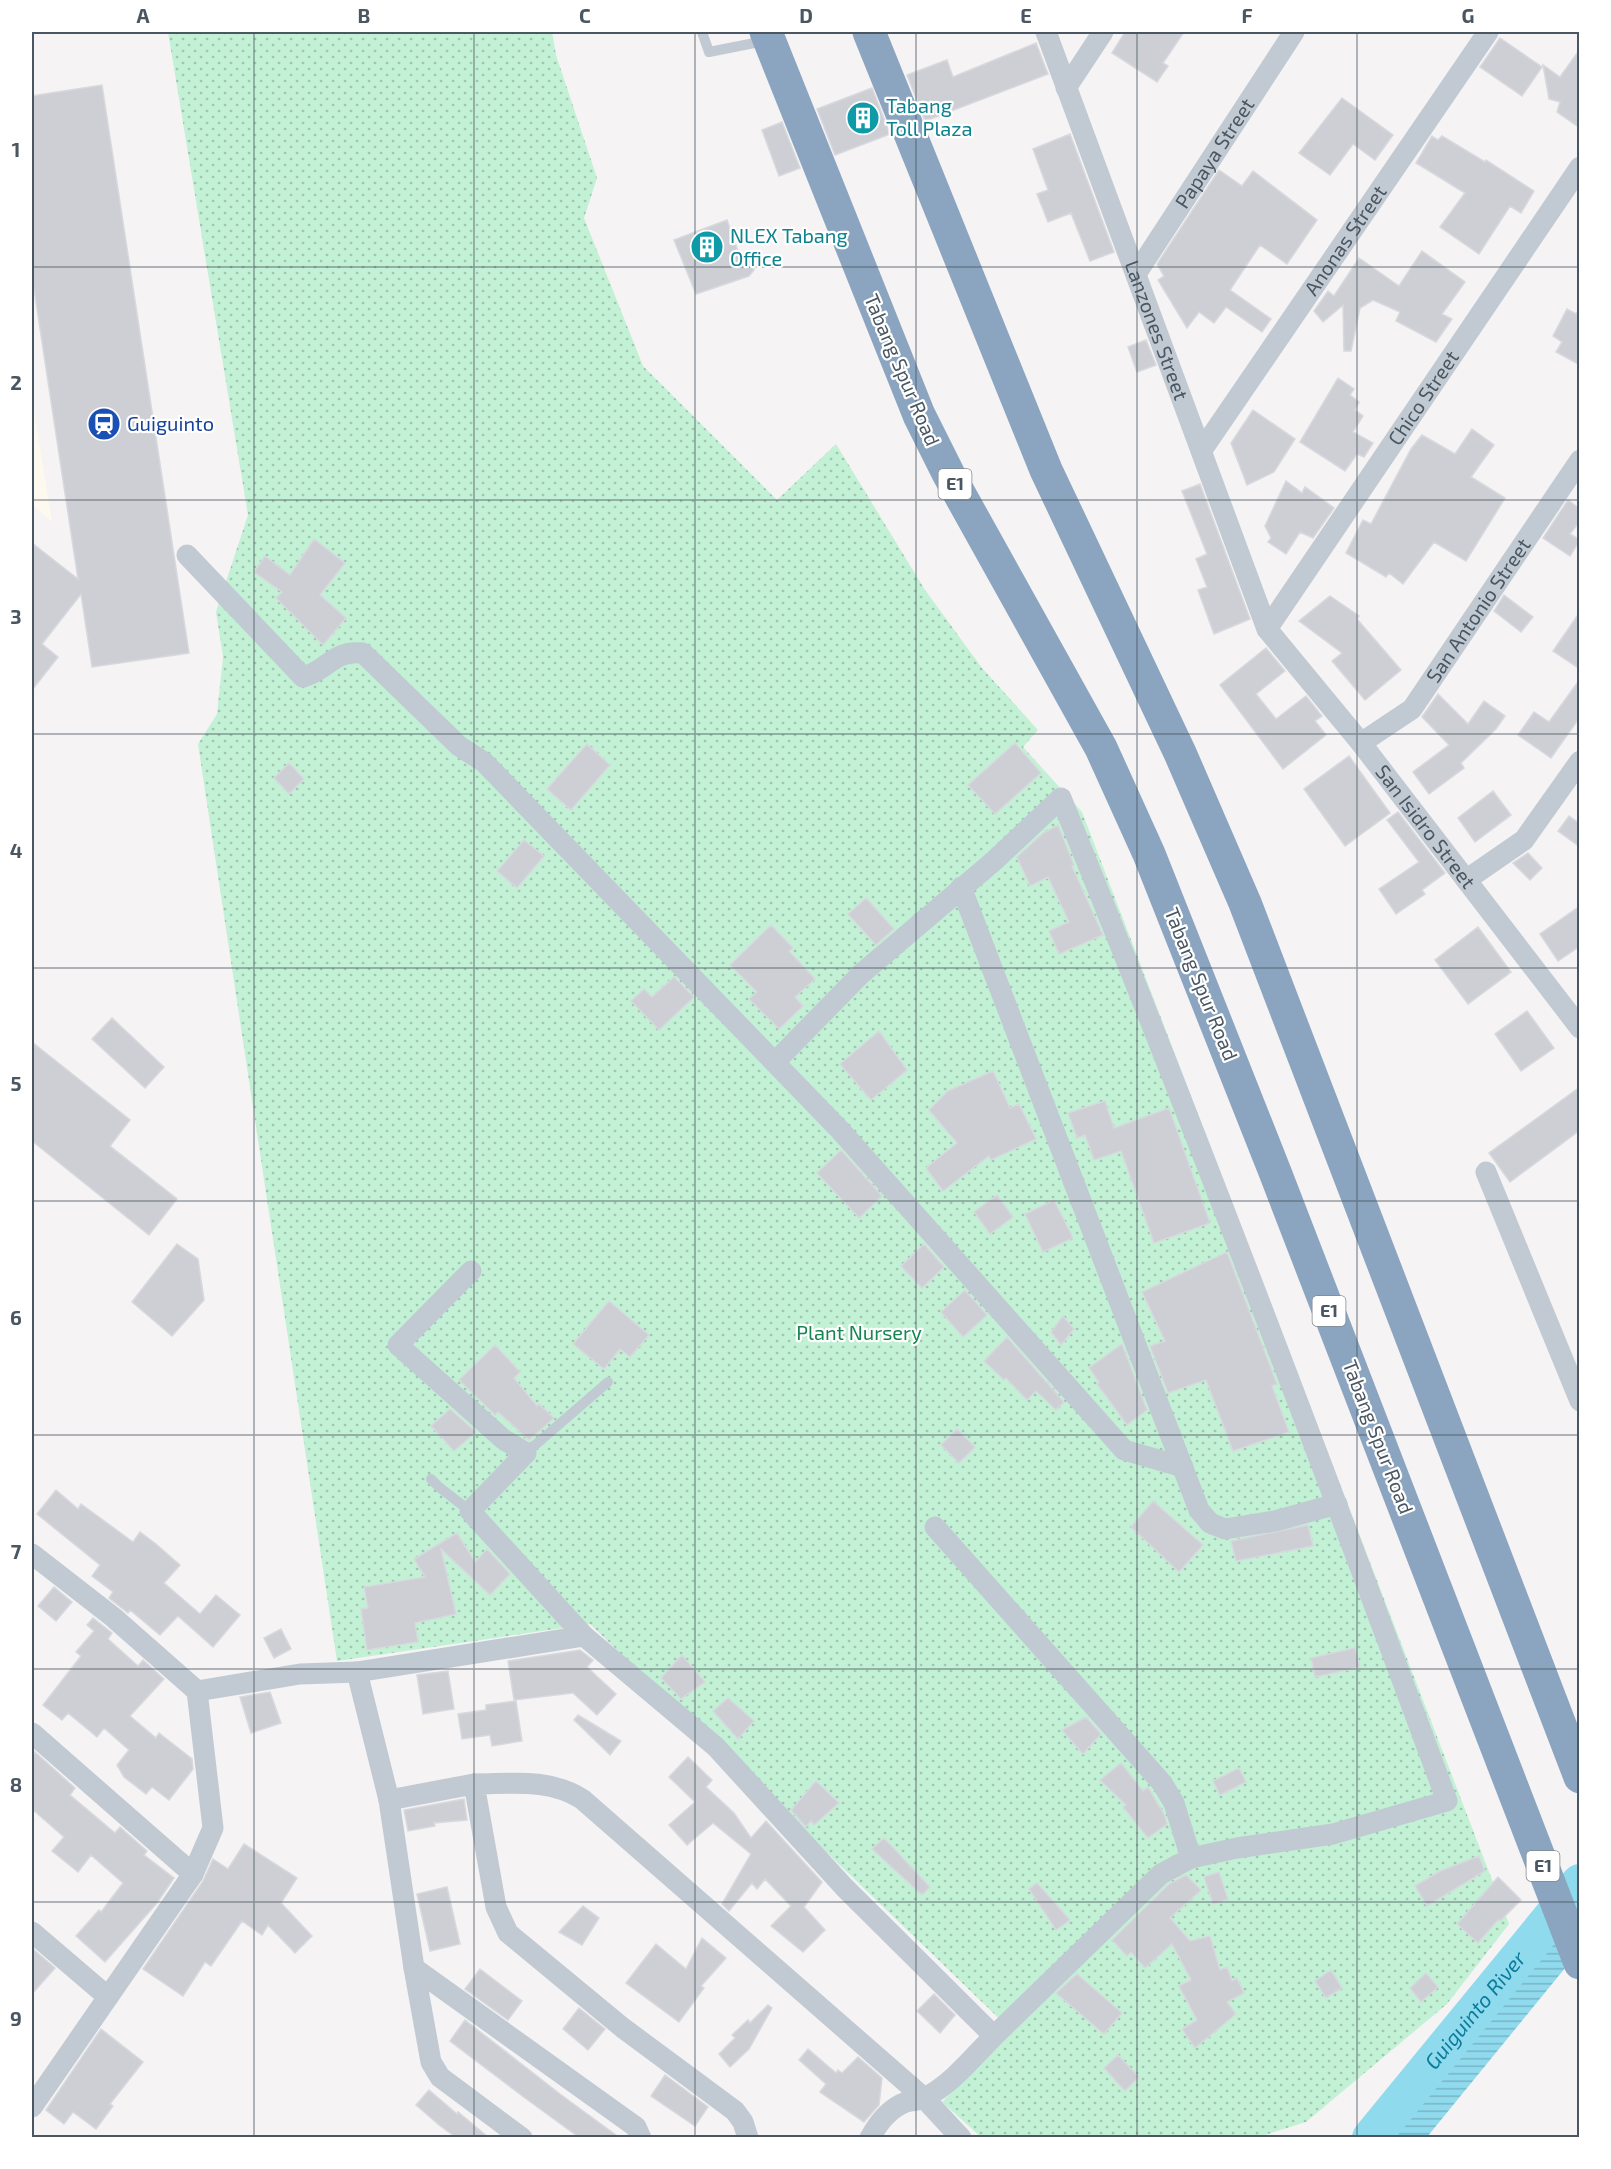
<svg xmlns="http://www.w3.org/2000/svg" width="1611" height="2169" viewBox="0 0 1611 2169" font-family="'Exo 2',sans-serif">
	<defs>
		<pattern id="grass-dots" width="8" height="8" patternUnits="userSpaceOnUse" patternTransform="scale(1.5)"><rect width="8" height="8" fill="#c3f1d5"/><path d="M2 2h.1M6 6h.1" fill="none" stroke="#a0c6b0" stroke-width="1.8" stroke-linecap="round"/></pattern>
		<pattern id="water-rules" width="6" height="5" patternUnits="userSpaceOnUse" patternTransform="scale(1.5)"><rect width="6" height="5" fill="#90daee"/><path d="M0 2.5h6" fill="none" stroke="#78b4c4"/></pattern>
	</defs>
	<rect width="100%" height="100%" fill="#f5f3f3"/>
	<path fill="#fdf9ef" d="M 32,399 L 52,522 L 32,505 Z"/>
	<path fill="url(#grass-dots)" d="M 168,32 L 552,32 L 556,55 L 597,178 L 584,218 L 643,366 L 777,500 L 836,444 L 925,590 L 982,668 L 1038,730 L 1023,747 L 1082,812 L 1509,1924 L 1447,2004 L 1306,2122 L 1255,2138 L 981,2137 L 942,2102 L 1012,2031 L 590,1624 L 337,1661 L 198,744 L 217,714 L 223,657 L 216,612 L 248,515 Z"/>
	<path fill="url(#water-rules)" d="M 1579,1883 L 1579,1951 L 1427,2137 L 1362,2138 L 1476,2015 Z"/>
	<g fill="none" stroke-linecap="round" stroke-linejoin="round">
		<path stroke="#90daee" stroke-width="38" id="s1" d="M 1371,2138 L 1580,1883"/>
	</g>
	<path fill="#cdcfd5" stroke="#d7d9de" stroke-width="1.5" d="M 1125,32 L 1184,32 L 1163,63 L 1168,66 L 1157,82 L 1112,53 Z
		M 1500,38 L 1542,67 L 1522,96 L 1480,67 Z
		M 1036,43 L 1048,74 L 925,121 L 907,75 L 947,60 L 953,77 Z
		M 1580,49 L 1580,128 L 1557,112 L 1560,102 L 1549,99 L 1543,65 L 1560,77 Z
		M 102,85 L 189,653 L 92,667 L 81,594 L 42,644 L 58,657 L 32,690 L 32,543 L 78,579 L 32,276 L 32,96 Z
		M 872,88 L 890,134 L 835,155 L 817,109 Z
		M 1342,98 L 1393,135 L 1375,160 L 1353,144 L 1330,175 L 1299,153 Z
		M 782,122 L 800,168 L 779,176 L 762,130 Z
		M 1070,134 L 1114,252 L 1090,261 L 1071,213 L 1048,222 L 1037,194 L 1048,190 L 1033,149 Z
		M 1432,136 L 1438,140 L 1442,136 L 1485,162 L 1486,160 L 1534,191 L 1521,213 L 1510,206 L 1479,254 L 1440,227 L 1465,193 L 1416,163 Z
		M 1219,170 L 1242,186 L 1253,171 L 1317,220 L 1287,264 L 1260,245 L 1230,290 L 1271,319 L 1262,332 L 1226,307 L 1214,323 L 1199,312 L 1187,328 L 1158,280 L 1164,276 L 1157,264 Z
		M 727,220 L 739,254 L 752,258 L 754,270 L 749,276 L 696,294 L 674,240 Z
		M 1422,251 L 1465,282 L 1442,314 L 1452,319 L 1436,342 L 1396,321 L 1400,312 L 1373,300 L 1360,308 L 1351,351 L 1344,351 L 1343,305 L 1323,322 L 1314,311 L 1328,291 L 1334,296 L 1359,258 L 1399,286 Z
		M 1580,308 L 1580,365 L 1556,352 L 1562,342 L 1553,336 L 1567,309 L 1576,314 Z
		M 1146,340 L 1156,365 L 1137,372 L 1128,347 Z
		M 1338,378 L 1354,389 L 1350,395 L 1359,402 L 1355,410 L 1363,416 L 1353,432 L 1373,443 L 1364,457 L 1357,454 L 1345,471 L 1300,442 Z
		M 1253,410 L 1295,439 L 1274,472 L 1247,485 L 1231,443 Z
		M 1472,429 L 1494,445 L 1471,477 L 1505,498 L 1466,561 L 1434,542 L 1403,584 L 1389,573 L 1386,577 L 1346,553 L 1363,520 L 1371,524 L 1411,449 L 1422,435 L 1455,454 Z
		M 1286,481 L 1302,493 L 1305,487 L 1334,508 L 1313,538 L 1300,532 L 1286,554 L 1268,542 L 1271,538 L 1265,526 Z
		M 1200,484 L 1250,619 L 1214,634 L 1198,590 L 1207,587 L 1196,559 L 1207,554 L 1182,491 Z
		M 1568,500 L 1580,509 L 1580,521 L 1570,534 L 1580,540 L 1570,556 L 1543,538 Z
		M 314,539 L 345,563 L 320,595 L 346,618 L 323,645 L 276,598 L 282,592 L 254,572 L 265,556 L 290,575 Z
		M 1504,595 L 1533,617 L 1521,632 L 1494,611 Z
		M 1330,596 L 1359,616 L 1357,619 L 1401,670 L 1365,700 L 1332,661 L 1342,653 L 1299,621 Z
		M 1580,612 L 1580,669 L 1553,651 Z
		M 1266,648 L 1285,671 L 1256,694 L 1276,719 L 1306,696 L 1322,716 L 1315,721 L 1326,735 L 1283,769 L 1220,685 Z
		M 1580,679 L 1580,717 L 1551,758 L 1518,735 L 1534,712 L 1549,722 Z
		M 1438,694 L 1468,724 L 1484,701 L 1505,716 L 1496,729 L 1461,763 L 1464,768 L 1429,794 L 1413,772 L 1449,745 L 1422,717 Z
		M 1015,743 L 1041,773 L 995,814 L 968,785 Z
		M 587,744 L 610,765 L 571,810 L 547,789 Z
		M 1349,756 L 1390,813 L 1345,846 L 1304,789 Z
		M 289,763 L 304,779 L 289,794 L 274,778 Z
		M 1493,791 L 1511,815 L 1475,842 L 1458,818 Z
		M 1398,812 L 1445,873 L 1422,890 L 1425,894 L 1396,914 L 1379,889 L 1419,862 L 1387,820 Z
		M 1569,816 L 1580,824 L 1580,847 L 1558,831 Z
		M 1058,825 L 1074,865 L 1072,866 L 1103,935 L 1059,954 L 1049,931 L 1069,922 L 1048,877 L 1030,886 L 1017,857 L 1043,833 Z
		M 524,840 L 544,856 L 517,888 L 497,871 Z
		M 1528,853 L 1542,868 L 1530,880 L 1513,863 Z
		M 866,898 L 894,929 L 876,945 L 848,914 Z
		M 1580,906 L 1580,946 L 1558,961 L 1540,934 Z
		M 771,925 L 793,948 L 789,951 L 815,979 L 795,997 L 803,1006 L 779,1029 L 749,999 L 757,992 L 730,965 Z
		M 1478,927 L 1511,972 L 1468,1004 L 1435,960 Z
		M 674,977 L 694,997 L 659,1030 L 631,1001 L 644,989 L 652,997 Z
		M 1527,1011 L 1554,1048 L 1521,1071 L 1495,1034 Z
		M 112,1018 L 164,1067 L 145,1088 L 92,1039 Z
		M 879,1031 L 907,1070 L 871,1100 L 840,1064 Z
		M 32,1042 L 130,1120 L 110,1146 L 177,1199 L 149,1235 L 32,1141 Z
		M 993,1071 L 1010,1108 L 1019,1104 L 1036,1139 L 991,1160 L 989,1156 L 943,1191 L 926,1168 L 957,1143 L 929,1110 L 948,1091 Z
		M 1580,1087 L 1580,1130 L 1510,1182 L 1489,1153 Z
		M 1105,1101 L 1114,1128 L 1169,1108 L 1210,1223 L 1154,1243 L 1121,1151 L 1094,1160 L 1085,1135 L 1077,1138 L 1068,1113 Z
		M 841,1150 L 882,1196 L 859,1218 L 817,1173 Z
		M 997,1195 L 1013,1217 L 990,1234 L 974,1212 Z
		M 1054,1200 L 1073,1238 L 1043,1252 L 1025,1214 Z
		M 177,1244 L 198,1259 L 204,1300 L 172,1336 L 132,1302 Z
		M 924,1244 L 944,1267 L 922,1288 L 901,1266 Z
		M 1227,1252 L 1277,1384 L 1272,1386 L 1289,1432 L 1233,1451 L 1206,1380 L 1168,1393 L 1150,1346 L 1165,1341 L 1142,1292 Z
		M 965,1290 L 987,1315 L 963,1337 L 941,1312 Z
		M 609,1301 L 649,1335 L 630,1357 L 620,1349 L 604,1369 L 573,1344 Z
		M 1063,1316 L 1074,1329 L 1061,1345 L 1051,1332 Z
		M 1007,1337 L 1064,1402 L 1056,1410 L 1036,1391 L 1027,1400 L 1006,1378 L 1004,1380 L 984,1361 Z
		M 1122,1344 L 1147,1410 L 1127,1425 L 1097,1384 L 1099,1382 L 1089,1368 Z
		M 495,1345 L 520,1372 L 514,1378 L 537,1406 L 539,1404 L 554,1418 L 529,1440 L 498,1412 L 495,1415 L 459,1380 Z
		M 450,1409 L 476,1432 L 454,1451 L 431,1426 Z
		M 957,1429 L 975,1447 L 959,1463 L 941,1445 Z
		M 56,1490 L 78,1509 L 81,1504 L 133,1542 L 140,1532 L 156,1544 L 180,1565 L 164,1583 L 200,1614 L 216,1595 L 240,1615 L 213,1647 L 178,1616 L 160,1635 L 130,1610 L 128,1613 L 109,1598 L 113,1592 L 92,1576 L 100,1565 L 37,1514 Z
		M 1153,1501 L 1203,1545 L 1179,1572 L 1131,1527 Z
		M 1308,1525 L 1313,1546 L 1236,1561 L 1231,1541 Z
		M 457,1533 L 475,1562 L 487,1549 L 510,1574 L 490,1595 L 441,1549 L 456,1614 L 415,1623 L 418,1642 L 367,1650 L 361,1609 L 368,1608 L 364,1587 L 425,1577 L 414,1559 Z
		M 54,1587 L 72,1602 L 56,1621 L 38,1606 Z
		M 93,1618 L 112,1633 L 108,1639 L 138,1666 L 143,1660 L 164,1679 L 130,1716 L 156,1738 L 159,1733 L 192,1759 L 193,1769 L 169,1800 L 152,1787 L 146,1794 L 124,1777 L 117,1765 L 129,1750 L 104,1728 L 97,1737 L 68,1713 L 62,1720 L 43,1705 L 81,1656 L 76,1652 L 94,1631 L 87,1625 Z
		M 281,1629 L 291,1649 L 274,1658 L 264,1638 Z
		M 1355,1648 L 1360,1667 L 1315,1677 L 1311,1658 Z
		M 580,1650 L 593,1660 L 587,1667 L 616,1694 L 597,1715 L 573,1693 L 514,1700 L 508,1661 Z
		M 682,1655 L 705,1682 L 681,1699 L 661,1678 Z
		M 448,1671 L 454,1709 L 423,1714 L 417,1675 Z
		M 270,1692 L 281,1723 L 251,1733 L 240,1697 Z
		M 728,1698 L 754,1721 L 738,1739 L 713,1711 Z
		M 516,1701 L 522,1741 L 492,1746 L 490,1735 L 462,1739 L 458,1714 L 486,1710 L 486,1705 Z
		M 578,1715 L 621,1741 L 610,1755 L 574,1720 Z
		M 1086,1717 L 1101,1734 L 1083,1754 L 1062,1730 Z
		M 35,1752 L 75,1788 L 70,1795 L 115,1833 L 120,1827 L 147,1851 L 144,1855 L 174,1878 L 157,1903 L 105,1962 L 76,1936 L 99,1910 L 101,1912 L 123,1883 L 91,1855 L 78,1872 L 52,1851 L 64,1837 L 32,1809 L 32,1757 Z
		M 688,1757 L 712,1780 L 706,1787 L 734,1813 L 751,1838 L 766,1821 L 822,1882 L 804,1907 L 825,1930 L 803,1952 L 771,1926 L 791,1906 L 765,1879 L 757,1889 L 752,1883 L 729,1911 L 722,1904 L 751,1854 L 713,1823 L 687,1845 L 669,1825 L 695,1802 L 669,1777 Z
		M 1121,1763 L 1143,1791 L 1148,1787 L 1164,1814 L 1167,1824 L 1148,1838 L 1123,1807 L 1126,1805 L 1100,1780 Z
		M 1239,1768 L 1246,1782 L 1220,1795 L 1213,1781 Z
		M 816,1781 L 839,1803 L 814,1825 L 811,1821 L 806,1827 L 791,1810 Z
		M 464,1799 L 467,1820 L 434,1823 L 435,1826 L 408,1831 L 404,1810 Z
		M 884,1838 L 930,1887 L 922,1895 L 872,1849 Z
		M 244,1844 L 297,1878 L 281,1903 L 312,1936 L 295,1953 L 268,1925 L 262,1935 L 242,1921 L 211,1966 L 205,1962 L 183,1996 L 143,1969 L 203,1881 L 213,1859 L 228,1869 Z
		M 1479,1856 L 1485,1871 L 1427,1906 L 1415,1886 L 1440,1871 Z
		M 1219,1872 L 1228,1899 L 1213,1904 L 1204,1877 Z
		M 1186,1875 L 1201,1890 L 1170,1918 L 1190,1941 L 1210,1936 L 1220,1970 L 1227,1967 L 1232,1981 L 1237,1978 L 1244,1993 L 1227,2002 L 1236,2014 L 1195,2048 L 1182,2029 L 1197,2020 L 1179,1986 L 1191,1980 L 1172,1944 L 1145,1968 L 1131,1952 L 1127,1956 L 1112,1940 L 1169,1884 Z
		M 1498,1877 L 1521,1900 L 1500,1921 L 1498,1920 L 1478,1943 L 1457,1924 Z
		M 1037,1883 L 1070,1920 L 1056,1930 L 1029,1889 Z
		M 447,1887 L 460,1944 L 430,1951 L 417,1894 Z
		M 583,1906 L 599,1918 L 582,1945 L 559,1932 Z
		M 702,1938 L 726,1958 L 701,1986 L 704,1988 L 679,2022 L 626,1983 L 656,1944 L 686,1969 Z
		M 32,1948 L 55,1968 L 32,1994 Z
		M 480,1969 L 522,2001 L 508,2020 L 465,1989 Z
		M 1331,1970 L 1342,1988 L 1326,1998 L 1315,1981 Z
		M 1426,1973 L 1438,1987 L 1421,2002 L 1410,1988 Z
		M 1077,1974 L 1122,2013 L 1104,2034 L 1056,1993 Z
		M 934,1994 L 955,2015 L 940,2033 L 917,2011 Z
		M 768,2005 L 772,2008 L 749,2049 L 730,2067 L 719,2054 L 735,2038 L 732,2035 L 748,2020 L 750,2023 Z
		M 579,2008 L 605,2029 L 588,2050 L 563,2029 Z
		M 465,2020 L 560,2094 L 620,2138 L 580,2138 L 525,2098 L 450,2041 Z
		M 101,2029 L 143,2062 L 110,2104 L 113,2106 L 96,2129 L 73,2112 L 64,2124 L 46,2110 Z
		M 808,2049 L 836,2073 L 838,2070 L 842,2073 L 858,2057 L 882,2078 L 879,2105 L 864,2122 L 820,2092 L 826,2084 L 799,2060 Z
		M 1118,2055 L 1139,2077 L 1125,2091 L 1104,2068 Z
		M 665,2075 L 708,2107 L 695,2126 L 651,2096 Z
		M 429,2090 L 457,2114 L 458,2112 L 489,2138 L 457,2138 L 439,2125 L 416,2105 Z"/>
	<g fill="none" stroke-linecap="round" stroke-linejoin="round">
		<path stroke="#c1cad2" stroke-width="10" d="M 702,32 L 709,52 L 765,41
			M 526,1453 L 608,1382
			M 431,1479 L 439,1487 L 470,1511"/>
		<g stroke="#c1cad2" stroke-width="21">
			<path id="s2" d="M 1046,32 L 1267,629 L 1361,743 L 1580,1028"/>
			<path d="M 1066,88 L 1103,32"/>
			<path id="s3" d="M 1136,274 L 1294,32"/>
			<path id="s4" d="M 1202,450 L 1488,32"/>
			<path d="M 187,555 L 303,677 C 329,670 332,650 363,653 L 459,746 L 484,762 L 840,1130 L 1124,1450 L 1183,1467"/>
			<path id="s5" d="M 1267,629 L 1580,167"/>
			<path id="s6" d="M 1361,743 L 1412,709 L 1580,460"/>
			<path d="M 1466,880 L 1524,840 L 1580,761"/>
			<path d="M 961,887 L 1199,1510 L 1210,1523 L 1225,1529 L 1275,1521 L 1337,1504"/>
			<path d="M 1486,1172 L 1580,1401"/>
			<path d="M 471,1271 L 398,1345 L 503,1439 L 526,1453 L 470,1511 L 584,1636"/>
			<path d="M 935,1527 L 1162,1783 L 1174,1803 L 1191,1858"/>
			<path d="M 32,1554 L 113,1617 L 197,1691 L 213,1828 L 193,1874 L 32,2107"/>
			<path d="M 357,1672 L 389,1800 L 414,1968 L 431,2062 L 440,2077 L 522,2138"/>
			<path d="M 197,1691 L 300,1674 L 357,1672 L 584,1636 L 716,1747 L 845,1888 L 994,2036 L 1161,1874 L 1191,1858 L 1237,1848 L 1333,1834 L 1447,1801 C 1323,1465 1196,1130 1061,798 L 995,860 L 861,974 L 775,1062"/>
			<path d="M 32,1733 L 193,1874"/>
			<path d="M 389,1800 L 474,1784"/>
			<path d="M 32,1932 L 108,1997"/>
			<path d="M 414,1968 L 636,2127 L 641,2138"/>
			<path d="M 748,2138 L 743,2122 L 735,2111 L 623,2028 L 508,1933 L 496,1907 L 474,1784 C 512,1784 549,1778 582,1799 L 924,2098 L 961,2138"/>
			<path d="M 870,2138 C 878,2123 890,2108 906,2102 C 912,2100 919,2101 924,2098 C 951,2085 973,2057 994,2036"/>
		</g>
		<path stroke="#8ba5c1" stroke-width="33" d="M 766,32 L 919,415 L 949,475 L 1101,748 L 1149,854 L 1275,1172 L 1580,1963
			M 869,32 L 1046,470 L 1180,753 L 1245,903 L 1580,1777"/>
	</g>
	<path fill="none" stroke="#4a5661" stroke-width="1.5" stroke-opacity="0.55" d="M 254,32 L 254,2138M 474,32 L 474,2138M 695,32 L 695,2138M 916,32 L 916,2138M 1137,32 L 1137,2138M 1357,32 L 1357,2138M 32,267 L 1580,267M 32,500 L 1580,500M 32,734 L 1580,734M 32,968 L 1580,968M 32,1201 L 1580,1201M 32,1435 L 1580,1435M 32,1669 L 1580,1669M 32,1902 L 1580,1902"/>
	<defs>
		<symbol id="building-disc" viewBox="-11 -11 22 22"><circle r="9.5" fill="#0f9aa8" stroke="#fff"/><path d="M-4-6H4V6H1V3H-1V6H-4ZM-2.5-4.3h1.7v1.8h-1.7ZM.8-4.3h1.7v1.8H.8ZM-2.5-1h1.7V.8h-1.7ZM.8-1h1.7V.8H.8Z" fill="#fff"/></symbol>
		<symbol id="station-disc" viewBox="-11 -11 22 22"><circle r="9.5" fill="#1a4fb4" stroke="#fff"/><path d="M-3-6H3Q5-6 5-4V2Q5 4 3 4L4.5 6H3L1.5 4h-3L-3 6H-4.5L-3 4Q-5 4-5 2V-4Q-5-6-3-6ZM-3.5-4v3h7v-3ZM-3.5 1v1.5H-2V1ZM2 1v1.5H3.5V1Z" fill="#fff"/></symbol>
	</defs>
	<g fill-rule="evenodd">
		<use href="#building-disc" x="844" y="99" width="38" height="38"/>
		<use href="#building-disc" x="688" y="228" width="38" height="38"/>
		<use href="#station-disc" x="85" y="405" width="38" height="38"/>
	</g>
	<g text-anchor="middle" stroke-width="4.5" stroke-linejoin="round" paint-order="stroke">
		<g fill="#fff" stroke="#808990" stroke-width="1.5">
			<rect x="938.5" y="469" width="33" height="30" rx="4.5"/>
			<rect x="1312.5" y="1296" width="33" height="30" rx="4.5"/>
			<rect x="1526.5" y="1851" width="33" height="30" rx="4.5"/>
		</g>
		<g font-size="18" font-weight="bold" fill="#4a5661">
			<text x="955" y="490">E1</text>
			<text x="1329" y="1317">E1</text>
			<text x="1543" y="1872">E1</text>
		</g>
		<g font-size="20" fill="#0d838f" stroke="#fff" text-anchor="start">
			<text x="886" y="113">Tabang<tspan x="886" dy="23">Toll Plaza</tspan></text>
			<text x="730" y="243">NLEX Tabang<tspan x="730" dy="23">Office</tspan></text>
		</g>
		<g font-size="20" fill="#4a5661" stroke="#fff">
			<text dy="7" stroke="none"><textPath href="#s3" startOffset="144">Papaya Street</textPath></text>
			<text dy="7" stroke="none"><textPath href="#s4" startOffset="254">Anonas Street</textPath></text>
			<text dy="7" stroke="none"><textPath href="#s2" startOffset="318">Lanzones Street</textPath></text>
			<text transform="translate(902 370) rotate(67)" y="7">Tabang Spur Road</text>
			<text dy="7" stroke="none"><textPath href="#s5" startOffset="279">Chico Street</textPath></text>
			<text dy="7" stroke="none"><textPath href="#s6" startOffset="180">San Antonio Street</textPath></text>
			<text dy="7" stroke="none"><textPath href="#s2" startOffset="890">San Isidro Street</textPath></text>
			<text transform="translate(1201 984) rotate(68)" y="7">Tabang Spur Road</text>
			<text transform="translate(1378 1437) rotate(69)" y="7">Tabang Spur Road</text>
		</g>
		<g font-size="20" fill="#164399" stroke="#fff" text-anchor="start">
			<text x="127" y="431">Guiguinto</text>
		</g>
		<g font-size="20" fill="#17864f" stroke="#fff">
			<text x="859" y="1340">Plant Nursery</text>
		</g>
		<g font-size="21" font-style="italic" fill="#0c7c9b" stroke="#fff">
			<text dy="7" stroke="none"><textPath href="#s1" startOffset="165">Guiguinto River</textPath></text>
		</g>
	</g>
	<rect width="1611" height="2169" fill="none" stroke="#ffffff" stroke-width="66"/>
	<rect x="33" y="33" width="1545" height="2103" fill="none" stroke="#4a5661" stroke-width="2"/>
	<g font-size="20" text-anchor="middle" font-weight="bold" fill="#4a5661">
		<text x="143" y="23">A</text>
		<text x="364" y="23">B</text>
		<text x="585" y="23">C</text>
		<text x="806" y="23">D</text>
		<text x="1026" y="23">E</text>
		<text x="1247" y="23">F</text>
		<text x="1468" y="23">G</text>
		<text x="16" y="157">1</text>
		<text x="16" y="390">2</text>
		<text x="16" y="624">3</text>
		<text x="16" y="858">4</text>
		<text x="16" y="1091">5</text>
		<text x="16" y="1325">6</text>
		<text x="16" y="1559">7</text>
		<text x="16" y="1792">8</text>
		<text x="16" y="2026">9</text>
	</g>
</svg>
